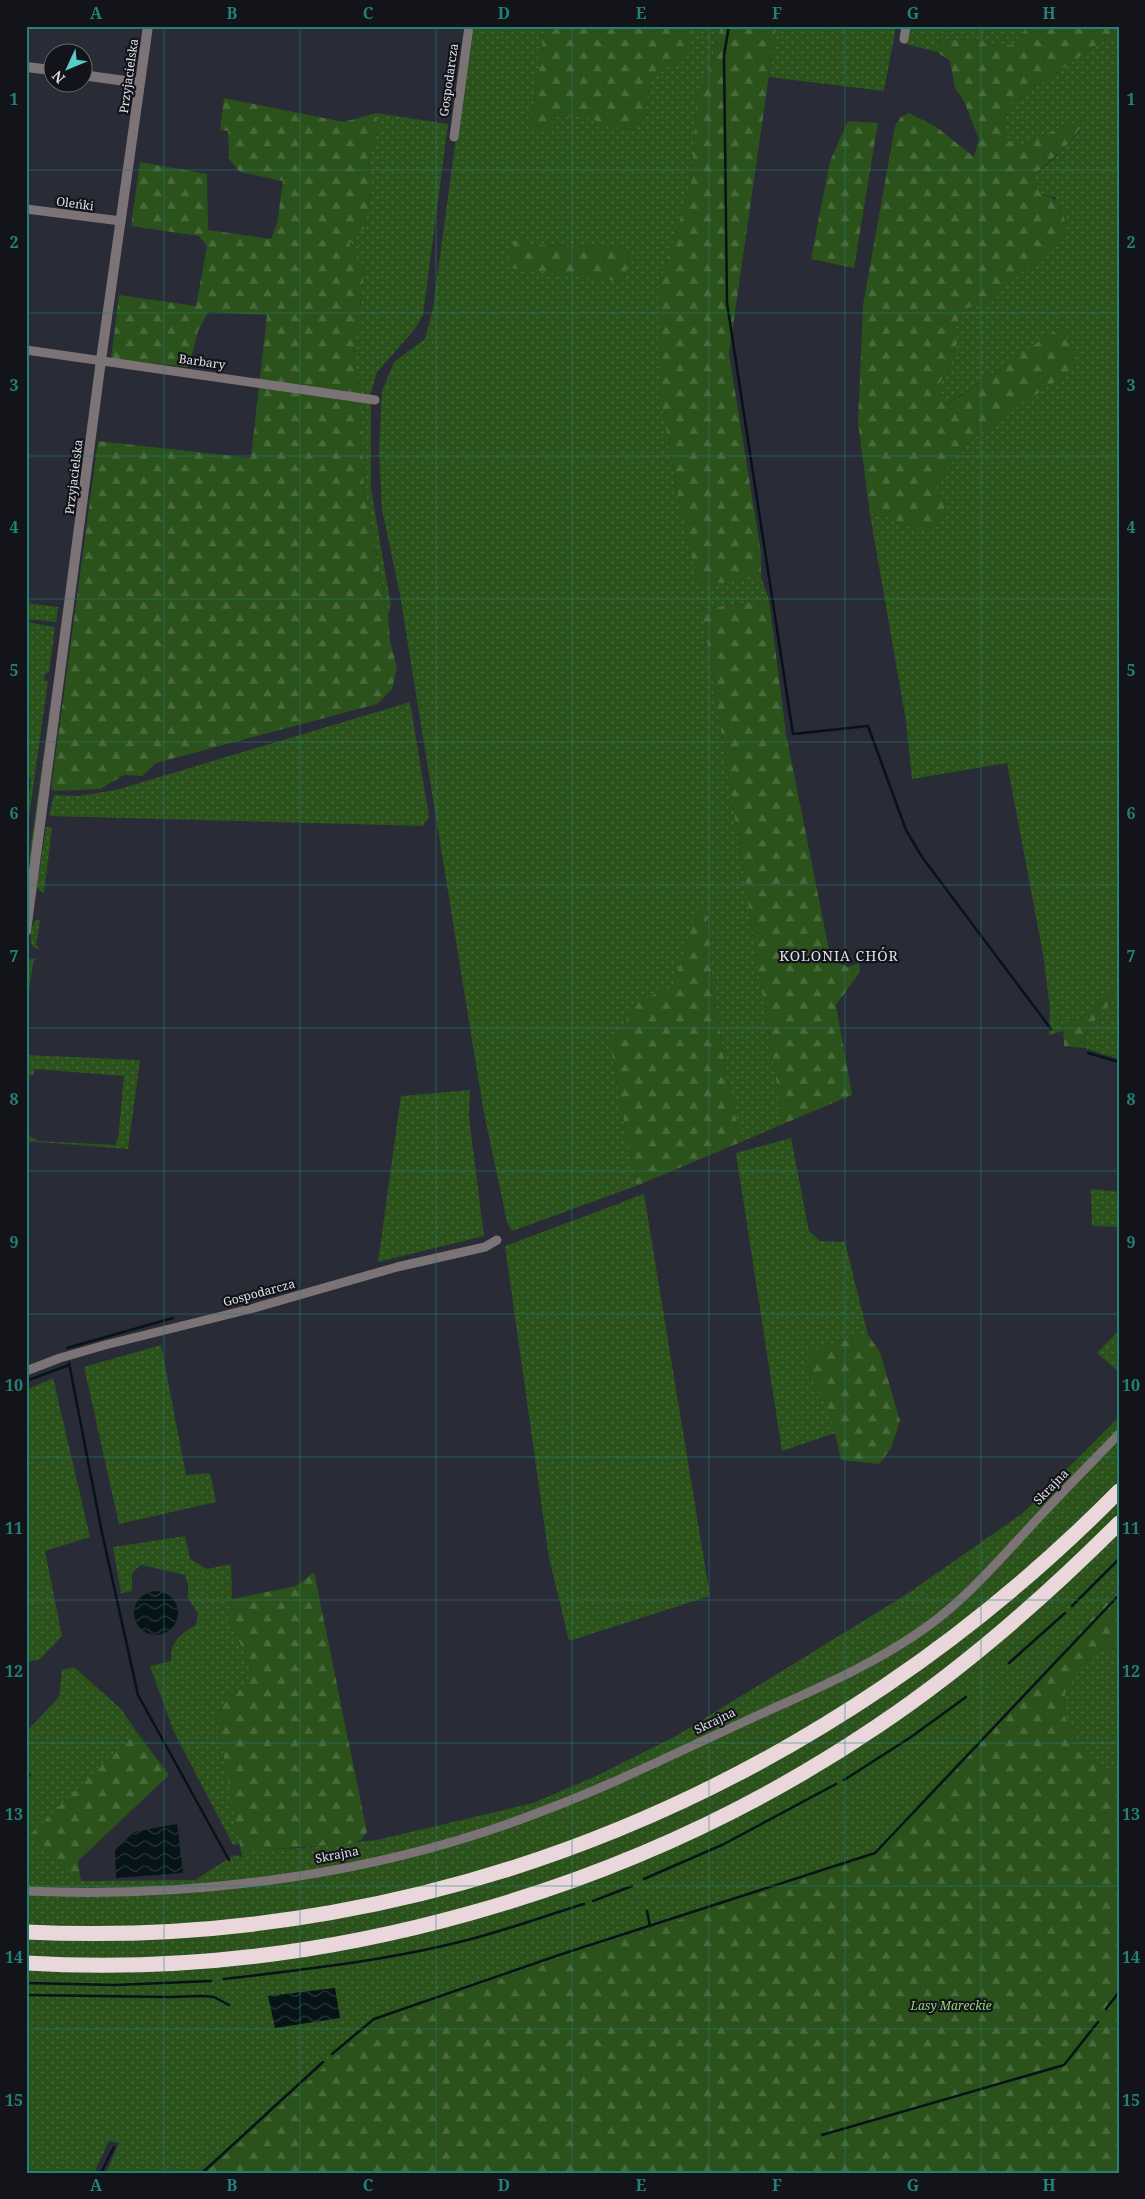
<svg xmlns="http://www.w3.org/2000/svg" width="1145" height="2199" viewBox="0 0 1145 2199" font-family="'Noto Serif',serif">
	<defs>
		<pattern id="grass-dots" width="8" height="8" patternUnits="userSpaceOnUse" patternTransform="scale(1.25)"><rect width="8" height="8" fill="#2b521b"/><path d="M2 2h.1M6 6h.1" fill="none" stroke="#496b3c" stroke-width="1.8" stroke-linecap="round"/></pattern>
		<pattern id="forest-firs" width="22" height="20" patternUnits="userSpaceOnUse" patternTransform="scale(1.25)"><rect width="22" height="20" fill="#2b521b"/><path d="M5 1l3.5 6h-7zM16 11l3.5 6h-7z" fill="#496b3c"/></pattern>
		<pattern id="water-waves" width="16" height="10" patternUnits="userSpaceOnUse" patternTransform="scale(1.25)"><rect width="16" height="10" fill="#061417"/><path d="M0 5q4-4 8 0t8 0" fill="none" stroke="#2a3639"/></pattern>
	</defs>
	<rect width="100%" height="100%" fill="#292b36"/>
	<path fill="url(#grass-dots)" fill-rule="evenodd" d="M 471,26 L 545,26 L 531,122 L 549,128 L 557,117 L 583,115 L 613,128 L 641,129 L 652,74 L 666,66 L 692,26 L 721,26 L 708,74 L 697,92 L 691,185 L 659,286 L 663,411 L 677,491 L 698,585 L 761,577 L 769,600 L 702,609 L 783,1124 L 741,1142 L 727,1077 L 713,989 L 706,906 L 680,965 L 673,987 L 640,1000 L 610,1045 L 636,1186 L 512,1231 L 507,1222 L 483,1108 L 400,595 L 382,509 L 379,451 L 382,391 L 394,362 L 425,339 L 433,308 ZM 514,240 L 530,245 L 623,247 L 630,252 L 624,282 L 573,275 Z
		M 776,26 L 896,26 L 884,91 L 769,77 Z
		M 909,26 L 1027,26 L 1017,44 L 1000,46 L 980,40 L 939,39 L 937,52 L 906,44 Z
		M 1119,30 L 1119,981 L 1087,1018 L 1063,1021 L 1063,1031 L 1049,1035 L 1050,1008 L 1043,954 L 1007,763 L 912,779 L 906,721 L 870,515 L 888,517 L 909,527 L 945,504 L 934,483 L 972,439 L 1078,365 L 1062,327 L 945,405 L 938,385 L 950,369 L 957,342 L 956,325 L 963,309 L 986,302 L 1048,251 L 1056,198 L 1040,193 L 1032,176 L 1054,159 L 1080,131 L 1065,125 L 1018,147 L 1009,141 L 1003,127 L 1009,105 Z
		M 376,113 L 448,124 L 423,315 L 415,329 L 377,372 L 371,393 L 371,489 L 391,606 L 388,615 L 390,641 L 388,614 L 364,489 L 360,388 L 353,363 L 364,273 L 349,244 L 365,228 L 372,185 L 368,162 L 378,130 Z
		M 26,603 L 58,607 L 56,622 L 26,619 Z
		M 26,622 L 55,627 L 49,672 L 45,674 L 44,681 L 48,681 L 26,838 L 26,816 L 31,779 L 26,774 Z
		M 53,683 L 31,857 L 29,860 Z
		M 410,702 L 429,817 L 423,826 L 49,816 L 54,795 L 78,796 L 116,790 Z
		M 46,827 L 52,828 L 44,893 L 40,891 L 37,886 Z
		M 36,920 L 40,920 L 36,945 L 39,949 L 33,947 C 29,940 30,925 36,920 Z
		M 37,958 L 33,962 L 27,1005 L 29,1007 L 26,1006 L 27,964 L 30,959 Z
		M 1119,993 L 1119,1059 L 1084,1048 L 1088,1028 Z
		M 26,1055 L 140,1060 L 128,1149 L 26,1141 L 26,1134 L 38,1141 L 116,1145 L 116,1140 L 118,1140 L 124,1076 L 35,1069 L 33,1075 L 26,1075 Z
		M 470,1090 L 469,1117 L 484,1236 L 378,1262 L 401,1096 Z
		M 791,1138 L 809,1231 L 820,1241 L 845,1242 L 868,1335 L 836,1342 L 805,1368 L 830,1411 L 835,1433 L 782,1451 L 736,1153 Z
		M 1091,1189 L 1119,1192 L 1119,1227 L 1092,1226 Z
		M 644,1194 L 710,1596 L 569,1641 L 549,1558 L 505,1246 Z
		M 1119,1330 L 1119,1372 L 1097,1353 Z
		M 161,1345 L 186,1475 L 210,1473 L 216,1502 L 119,1524 L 84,1367 Z
		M 53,1378 L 90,1537 L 45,1551 L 62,1636 L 39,1660 L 26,1662 L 26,1390 Z
		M 1119,1417 L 1119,1588 L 881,1853 L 441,1999 L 370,2026 L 205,2173 L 106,2173 L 119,2143 L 109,2141 L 94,2173 L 26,2173 L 26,1780 L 32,1775 L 26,1769 L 26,1732 L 59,1697 L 62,1670 L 74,1667 L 121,1709 L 136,1731 L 32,1834 L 82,1881 L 195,1880 L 234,1855 L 242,1857 L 270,1849 L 301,1848 L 377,1840 L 533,1803 L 594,1777 L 676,1736 L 907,1594 L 1023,1513 Z
		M 185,1536 L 190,1559 L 207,1569 L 231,1564 L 232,1599 L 229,1620 L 251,1666 L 249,1684 L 230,1694 L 216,1714 L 240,1844 L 233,1845 L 174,1732 L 150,1666 L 171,1661 C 170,1642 180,1634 196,1625 L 198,1614 L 188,1598 L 188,1584 L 185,1575 L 141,1565 L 132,1573 L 132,1591 L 121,1593 L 113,1547 Z
		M 1119,1648 L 1119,1773 L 1103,1767 L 1084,1754 L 1064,1715 L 1065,1694 L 1076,1670 L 1100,1650 Z"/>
	<path fill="url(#forest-firs)" d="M 545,26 L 692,26 L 687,57 L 652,74 L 641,129 L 613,128 L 582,115 L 557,117 L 549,128 L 537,133 L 531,122 Z
		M 721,26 L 776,26 L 729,354 L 761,553 L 761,577 L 698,586 L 677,491 L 663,411 L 658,356 L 659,286 L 691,185 L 697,91 L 708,74 Z
		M 1027,26 L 1119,26 L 1119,30 L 1009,105 L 1003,127 L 1009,141 L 1018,147 L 1065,125 L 1084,121 C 1073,144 1051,160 1032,176 L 1040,193 C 1064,202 1062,206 1066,230 L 1048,251 L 986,303 L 963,309 L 956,325 L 957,342 L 950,369 L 938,385 L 946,405 L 1062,326 L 1079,365 L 972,439 L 935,483 L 945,504 L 940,526 L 927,529 L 909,527 L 888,517 L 870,515 L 858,422 L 863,305 L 895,126 L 901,117 L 909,113 L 935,126 L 974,157 L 979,139 L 964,101 L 955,88 L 950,61 L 937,52 L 939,39 L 980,40 L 1000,46 L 1017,44 Z
		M 224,98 L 344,122 L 376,113 L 378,130 L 368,162 L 372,185 L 365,228 L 349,244 L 364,273 L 353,363 L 360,388 L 364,489 L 388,614 L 390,641 L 397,667 L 392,689 L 377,704 L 156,763 L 142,776 L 124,775 L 100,789 L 55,791 L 51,789 L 98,441 L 251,458 L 267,315 L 208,312 L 198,331 L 189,367 L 111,359 L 119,295 L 196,306 L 207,246 L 199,236 L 131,226 L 140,162 L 207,174 L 208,230 L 271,239 L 277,224 L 283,181 L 240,172 L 229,159 L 228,131 L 220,130 Z
		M 848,121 L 878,123 L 854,268 L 811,259 L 830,161 Z
		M 514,240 L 530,245 L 623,247 L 630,252 L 624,282 L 510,268 Z
		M 769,600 L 786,734 L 831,960 L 848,967 L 859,963 L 860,972 L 836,1005 L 852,1095 L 783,1124 L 702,609 Z
		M 706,905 L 713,989 L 727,1077 L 741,1142 L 636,1186 L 610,1045 L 640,1000 L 673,987 L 694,918 Z
		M 1119,981 L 1119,993 L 1088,1028 L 1084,1048 L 1064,1046 L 1063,1021 L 1087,1018 Z
		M 868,1335 L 880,1352 L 900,1421 L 891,1448 L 879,1464 L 841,1460 L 830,1411 L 805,1368 L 807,1353 L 836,1342 Z
		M 314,1572 L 367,1832 L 361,1840 L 348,1844 L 270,1849 L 242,1857 L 216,1714 L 230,1694 L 249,1684 L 251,1666 L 229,1620 L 232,1599 L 296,1586 Z
		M 1119,1588 L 1119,1648 L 1100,1650 L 1076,1670 L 1065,1694 L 1064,1715 L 1084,1754 L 1103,1767 L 1119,1773 L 1119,2173 L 205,2173 L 370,2026 L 441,1999 L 881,1853 Z
		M 136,1731 L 169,1775 L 78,1861 L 81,1881 L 31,1834 Z"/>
	<path fill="url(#water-waves)" d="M134 1613a22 22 0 1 1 44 0a22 22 0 1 1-44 0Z
		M 177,1824 L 183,1873 L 116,1878 L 115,1850 L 134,1832 Z
		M 335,1988 L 340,2018 L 275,2028 L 268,1996 Z"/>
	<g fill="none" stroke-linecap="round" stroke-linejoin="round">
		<path stroke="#061417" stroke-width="2.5" d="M 729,26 L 724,55 L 727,303 L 793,734 L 868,726 L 906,830 L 922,857 L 1051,1029
			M 1088,1053 L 1119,1062
			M 67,1348 L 173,1318
			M 69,1363 L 101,1528 L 138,1695 L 229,1860
			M 26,1381 L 69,1365
			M 1072,1606 L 1119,1559
			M 1009,1663 L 1065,1613
			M 844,1780 L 911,1737 L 966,1697
			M 644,1879 L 724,1844 L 836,1784
			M 593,1901 L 632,1886
			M 647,1911 L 650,1926
			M 224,1979 C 308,1969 393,1960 475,1938 C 512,1928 548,1915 584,1904
			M 26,1983 L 115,1985 L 211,1981
			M 26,1995 L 169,1997 L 203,1996 L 214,1997 L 229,2005
			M 1106,2009 L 1119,1992
			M 332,2054 L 374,2019 L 559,1955 L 875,1853 L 1119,1595
			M 822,2135 L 1064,2065 L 1098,2022
			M 101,2173 L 114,2147
			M 202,2173 L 323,2062"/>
		<path stroke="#7b7375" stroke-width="9" d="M 904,39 L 906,26
			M 454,137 L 469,26
			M 26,209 L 121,221
			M 26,350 L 375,400
			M 26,1371 L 60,1358 L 105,1345 L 254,1308 L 397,1267 L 485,1247 L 497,1240
			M 26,1891 C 197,1899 381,1874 540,1812 C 607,1787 672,1755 737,1725 C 801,1695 870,1668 928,1626 C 972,1594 1005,1553 1042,1514 C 1067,1487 1093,1461 1119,1434"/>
		<path stroke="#7b7375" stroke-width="10" d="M 26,67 L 52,70
			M 82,75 L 140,83
			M 26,931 L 101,360 L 148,26"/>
		<path stroke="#ead7db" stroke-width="15" d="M 26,1932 C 440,1952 830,1784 1119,1491
			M 26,1963 C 320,1981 633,1891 876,1727 C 964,1668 1044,1598 1119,1523"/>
	</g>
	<path fill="none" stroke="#24817a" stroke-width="1" stroke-opacity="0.55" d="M 164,26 L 164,2173M 300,26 L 300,2173M 436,26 L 436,2173M 572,26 L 572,2173M 709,26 L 709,2173M 845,26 L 845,2173M 981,26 L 981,2173M 26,170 L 1119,170M 26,313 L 1119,313M 26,456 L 1119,456M 26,599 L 1119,599M 26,742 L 1119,742M 26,885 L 1119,885M 26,1028 L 1119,1028M 26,1171 L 1119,1171M 26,1314 L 1119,1314M 26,1457 L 1119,1457M 26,1600 L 1119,1600M 26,1743 L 1119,1743M 26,1886 L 1119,1886M 26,2029 L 1119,2029"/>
	<g text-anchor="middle" stroke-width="4.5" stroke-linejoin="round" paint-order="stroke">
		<g font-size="12" fill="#dee0e7" stroke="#131419">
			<text transform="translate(129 76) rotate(-82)" y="4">Przyjacielska</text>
			<text transform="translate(449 80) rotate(-82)" y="4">Gospodarcza</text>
			<text transform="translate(75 204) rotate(8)" y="4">Oleńki</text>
			<text transform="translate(202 362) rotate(8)" y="4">Barbary</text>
			<text transform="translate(74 477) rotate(-83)" y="4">Przyjacielska</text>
			<text transform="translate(259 1293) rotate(-15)" y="4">Gospodarcza</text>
			<text transform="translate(1051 1487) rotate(-46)" y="4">Skrajna</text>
			<text transform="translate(715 1721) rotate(-26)" y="4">Skrajna</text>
			<text transform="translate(337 1855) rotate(-11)" y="4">Skrajna</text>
		</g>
		<g font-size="12" font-style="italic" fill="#93d47a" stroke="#131419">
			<text x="951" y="2010">Lasy Mareckie</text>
		</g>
		<g font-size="14" letter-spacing="1" fill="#dee0e7" stroke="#131419">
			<text x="839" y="961">KOLONIA CHÓR</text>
		</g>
	</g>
	<rect width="1145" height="2199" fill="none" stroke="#131419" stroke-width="55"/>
	<g transform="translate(68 68) rotate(226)"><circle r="24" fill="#131419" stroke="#64666b"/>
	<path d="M0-4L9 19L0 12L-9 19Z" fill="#54cdc6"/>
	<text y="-8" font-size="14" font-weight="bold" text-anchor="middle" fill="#dee0e7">N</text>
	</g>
	<rect x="28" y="28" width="1090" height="2144" fill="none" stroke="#24817a" stroke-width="2"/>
	<g font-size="16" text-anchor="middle" font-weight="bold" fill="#24817a">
		<text x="96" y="19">A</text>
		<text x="232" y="19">B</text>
		<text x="368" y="19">C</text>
		<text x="504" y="19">D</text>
		<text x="641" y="19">E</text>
		<text x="777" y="19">F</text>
		<text x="913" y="19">G</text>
		<text x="1049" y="19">H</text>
		<text x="14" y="105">1</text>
		<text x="1131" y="105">1</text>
		<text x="14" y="248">2</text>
		<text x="1131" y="248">2</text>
		<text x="14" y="391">3</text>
		<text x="1131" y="391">3</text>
		<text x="14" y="533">4</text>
		<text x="1131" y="533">4</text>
		<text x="14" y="676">5</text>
		<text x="1131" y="676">5</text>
		<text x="14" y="819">6</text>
		<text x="1131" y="819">6</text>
		<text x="14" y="962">7</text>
		<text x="1131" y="962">7</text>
		<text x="14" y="1105">8</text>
		<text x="1131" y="1105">8</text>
		<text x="14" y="1248">9</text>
		<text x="1131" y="1248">9</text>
		<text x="14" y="1391">10</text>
		<text x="1131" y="1391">10</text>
		<text x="14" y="1534">11</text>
		<text x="1131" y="1534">11</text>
		<text x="14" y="1677">12</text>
		<text x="1131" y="1677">12</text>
		<text x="14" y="1820">13</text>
		<text x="1131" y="1820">13</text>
		<text x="14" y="1963">14</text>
		<text x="1131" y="1963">14</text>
		<text x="14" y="2106">15</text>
		<text x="1131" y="2106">15</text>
		<text x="96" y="2191">A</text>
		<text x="232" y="2191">B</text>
		<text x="368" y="2191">C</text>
		<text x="504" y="2191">D</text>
		<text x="641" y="2191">E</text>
		<text x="777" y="2191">F</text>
		<text x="913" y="2191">G</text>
		<text x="1049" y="2191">H</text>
	</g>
</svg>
